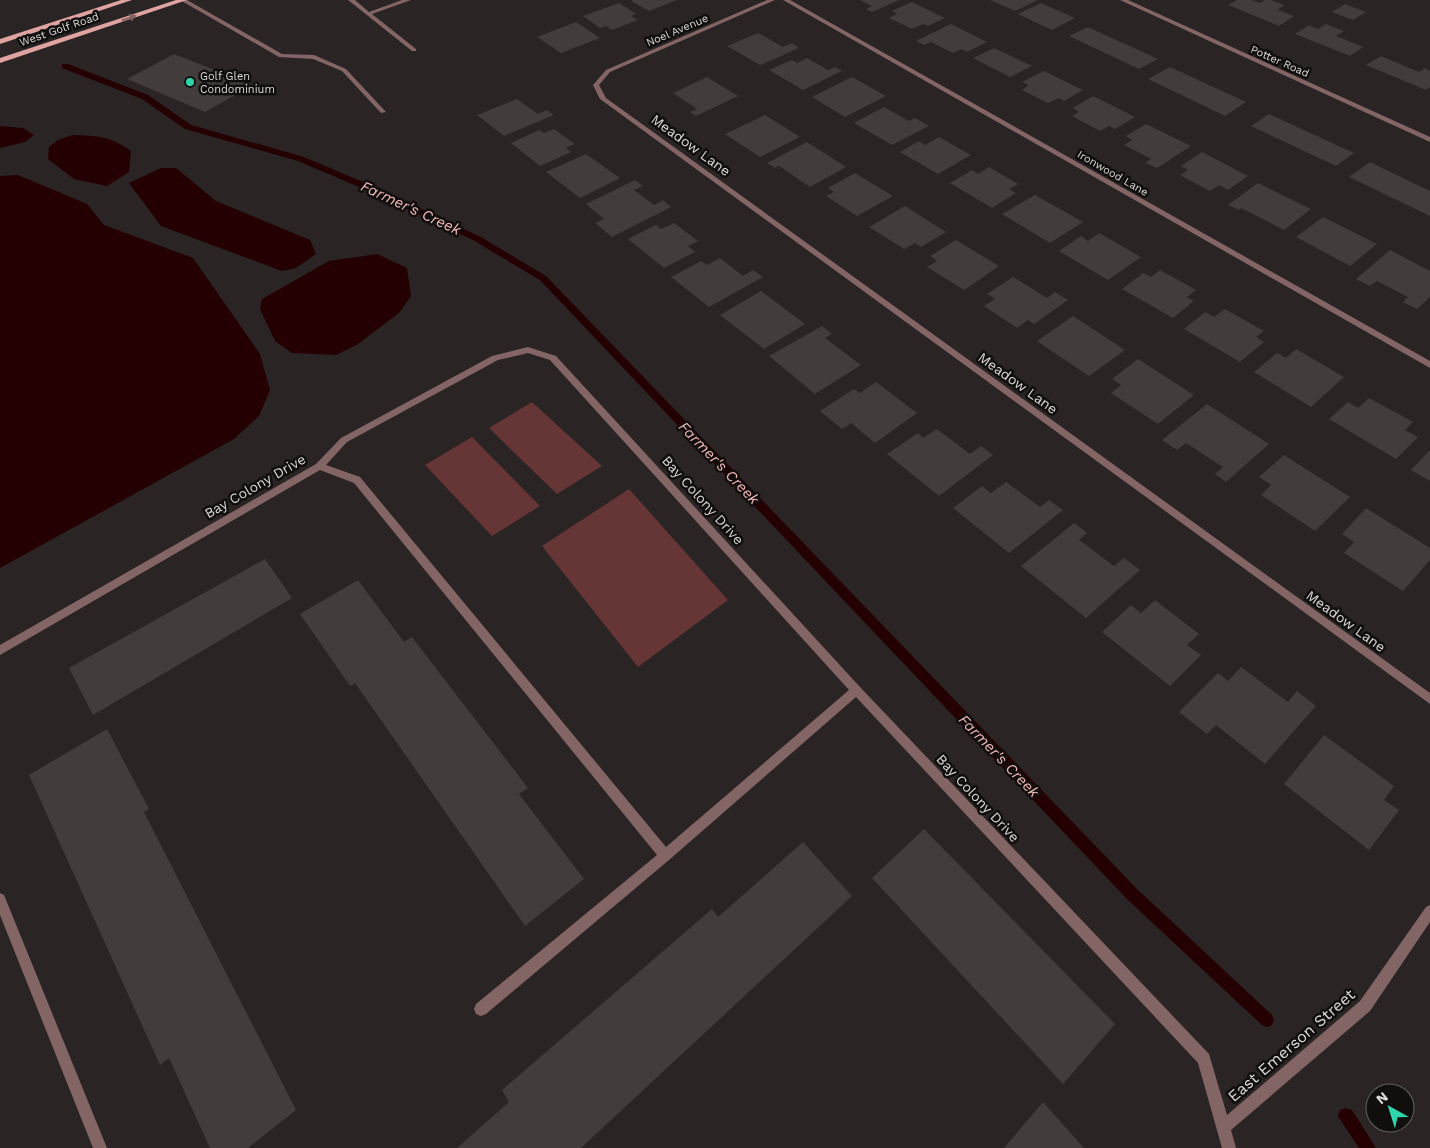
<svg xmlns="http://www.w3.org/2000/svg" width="1430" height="1148" viewBox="0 0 1430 1148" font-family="'Work Sans',sans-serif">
	<rect width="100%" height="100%" fill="#2a2424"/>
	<path fill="#663536" d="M 532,402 L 602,466 L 557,494 L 489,428 Z
		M 472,437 L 540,506 L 492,536 L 425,465 Z
		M 629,489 L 728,600 L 638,667 L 542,546 Z"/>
	<path fill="#240003" d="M 0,126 L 23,128 L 34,135 L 25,142 L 0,148 Z
		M 72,135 C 97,136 110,136 131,151 L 129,172 L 107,186 L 74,179 L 48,159 L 49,147 L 58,140 Z
		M 161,168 L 176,168 L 216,201 L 310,240 L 316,254 L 296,268 L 282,271 L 161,226 L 129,183 Z
		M 18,175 L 87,204 L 104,225 L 193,258 L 260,354 L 270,390 L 259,416 L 234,439 L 0,568 L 0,176 Z
		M 377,254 L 407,268 L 411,296 L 399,313 L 358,344 L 336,355 L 292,353 L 275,341 L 260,309 L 262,299 L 329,261 Z"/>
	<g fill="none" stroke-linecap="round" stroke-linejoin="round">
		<path fill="#240003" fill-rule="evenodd" d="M 62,64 L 68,64 L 148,95 L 191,125 L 304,157 L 377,188 L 479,236 L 546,276 L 1137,889 L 1272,1015 L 1274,1020 L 1272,1025 L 1267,1027 L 1262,1025 L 1127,899 L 540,280 L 473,240 L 371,192 L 298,161 L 185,129 L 142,99 L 62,68 Z
			M 1346,1108 L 1352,1110 L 1376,1148 L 1359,1148 L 1338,1116 L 1340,1110 Z"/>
	</g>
	<path fill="#423c3c" d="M 633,0 L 677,0 L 649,11 L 631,1 Z
		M 860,0 L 899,0 L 872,12 L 866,9 L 872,6 Z
		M 990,0 L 1038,0 L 1015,11 Z
		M 1237,0 L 1252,0 L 1260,3 L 1265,0 L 1271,0 L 1284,5 L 1278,10 L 1294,16 L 1279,26 L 1228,5 Z
		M 912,2 L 945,18 L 928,26 L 923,24 L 912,29 L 889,18 L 897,14 L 892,11 Z
		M 619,3 L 636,14 L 631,16 L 638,20 L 612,30 L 606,26 L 600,28 L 583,16 Z
		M 1041,3 L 1075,18 L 1052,30 L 1018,14 Z
		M 1345,4 L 1366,12 L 1353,20 L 1332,12 Z
		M 576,22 L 600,38 L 561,53 L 537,37 Z
		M 951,24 L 987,42 L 967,52 L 962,49 L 953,53 L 931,42 L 924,45 L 916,41 Z
		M 1326,24 L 1344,31 L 1336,36 L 1363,47 L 1350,56 L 1295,34 L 1309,25 L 1318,29 Z
		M 1088,27 L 1158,59 L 1139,69 L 1069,36 Z
		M 758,33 L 783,47 L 792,43 L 799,48 L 760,65 L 727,46 Z
		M 994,48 L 1032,66 L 1010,77 L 973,58 Z
		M 174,54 L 253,85 L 205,112 L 127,79 Z
		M 1381,56 L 1419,72 L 1425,68 L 1430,71 L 1430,87 L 1426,90 L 1366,65 Z
		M 807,58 L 828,70 L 835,67 L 842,71 L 803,90 L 769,70 L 792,60 L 797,63 Z
		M 1170,67 L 1246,102 L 1225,116 L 1148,79 Z
		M 1044,71 L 1083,90 L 1064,101 L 1059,98 L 1048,103 L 1022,90 L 1029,85 L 1022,82 Z
		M 707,77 L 738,96 L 696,116 L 690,112 L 697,109 L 673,93 Z
		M 852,77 L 886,96 L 845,117 L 812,97 Z
		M 1093,96 L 1135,117 L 1115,129 L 1109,126 L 1100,131 L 1072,116 L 1079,112 L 1073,108 Z
		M 517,99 L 538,114 L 547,110 L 554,115 L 504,136 L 477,115 Z
		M 884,107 L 909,121 L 915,118 L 929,126 L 892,145 L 854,123 Z
		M 1269,114 L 1354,153 L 1336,166 L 1251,126 Z
		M 765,115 L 800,137 L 760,157 L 725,134 Z
		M 1146,124 L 1191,146 L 1157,168 L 1145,163 L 1151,159 L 1124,145 L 1132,140 L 1126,136 Z
		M 554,129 L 575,144 L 566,148 L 571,152 L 540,166 L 511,143 L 539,130 L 544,133 Z
		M 939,137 L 971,155 L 938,174 L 900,152 L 919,141 L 925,145 Z
		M 807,142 L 846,167 L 810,187 L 779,166 L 775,168 L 767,163 Z
		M 1202,152 L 1248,176 L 1228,190 L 1219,185 L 1210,191 L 1180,175 L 1188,170 L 1181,166 Z
		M 586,154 L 620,178 L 580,198 L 546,172 Z
		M 1370,162 L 1430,191 L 1430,216 L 1349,177 Z
		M 989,167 L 1018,184 L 1009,189 L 1016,193 L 992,208 L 950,183 L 972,170 L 978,174 Z
		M 855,173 L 893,196 L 857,216 L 826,196 L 834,192 L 828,188 Z
		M 635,180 L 643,186 L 634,190 L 654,205 L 663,200 L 671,207 L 612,237 L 595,223 L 604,219 L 586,204 Z
		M 1258,183 L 1311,209 L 1284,230 L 1241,208 L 1239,210 L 1228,205 Z
		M 1035,195 L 1083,222 L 1050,243 L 1002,214 Z
		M 905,206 L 946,232 L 921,247 L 915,243 L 904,249 L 869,227 Z
		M 1323,217 L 1377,244 L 1350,266 L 1296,237 Z
		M 674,223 L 698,241 L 688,246 L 695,252 L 664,268 L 628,239 L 656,225 L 661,229 Z
		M 1099,233 L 1141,257 L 1108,280 L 1059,251 L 1081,236 L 1088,241 Z
		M 956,240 L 999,266 L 964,290 L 927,267 L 937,261 L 930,256 Z
		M 1390,250 L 1430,271 L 1430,297 L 1417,309 L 1403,302 L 1408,297 L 1377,281 L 1370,286 L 1356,279 Z
		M 720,258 L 743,276 L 753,270 L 763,277 L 709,307 L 671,277 L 701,261 L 707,265 Z
		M 1160,270 L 1196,290 L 1187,297 L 1194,301 L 1173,318 L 1122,289 L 1143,273 L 1151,277 Z
		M 1013,277 L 1047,298 L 1055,292 L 1068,300 L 1034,324 L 1028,320 L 1017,328 L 984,306 L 995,299 L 987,294 Z
		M 761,291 L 805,324 L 764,349 L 720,315 Z
		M 1225,309 L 1264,331 L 1256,337 L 1264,342 L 1240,362 L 1184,329 L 1205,312 L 1214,317 Z
		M 1073,316 L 1125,350 L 1089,376 L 1037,341 Z
		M 822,326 L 832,334 L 825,338 L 861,365 L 815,394 L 769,356 Z
		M 1296,349 L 1344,377 L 1311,407 L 1254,372 L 1277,353 L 1286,358 Z
		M 1138,359 L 1194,395 L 1158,424 L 1111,393 L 1121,385 L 1112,379 Z
		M 876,382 L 917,413 L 875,443 L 851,423 L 842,429 L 820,411 L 854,389 L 860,393 Z
		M 1369,398 L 1413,422 L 1405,430 L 1418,437 L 1396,459 L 1329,419 L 1348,402 L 1358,408 Z
		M 1207,404 L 1269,444 L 1226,482 L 1215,474 L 1223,467 L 1186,443 L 1177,450 L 1162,440 Z
		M 937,429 L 970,454 L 981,446 L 993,455 L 939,496 L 887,454 L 918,433 L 923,438 Z
		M 1430,450 L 1430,481 L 1411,470 Z
		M 1284,455 L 1350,497 L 1315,531 L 1261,495 L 1271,485 L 1259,477 Z
		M 1006,482 L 1040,507 L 1049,500 L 1063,510 L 1009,553 L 953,508 L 982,486 L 991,493 Z
		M 1366,508 L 1430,548 L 1430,560 L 1403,591 L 1344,553 L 1354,542 L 1342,534 Z
		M 1074,523 L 1087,533 L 1079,540 L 1114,566 L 1124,558 L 1140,570 L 1086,618 L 1021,566 Z
		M 265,559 L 292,598 L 93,715 L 69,668 Z
		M 358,580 L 404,642 L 412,637 L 528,788 L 519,794 L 584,879 L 525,926 L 355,683 L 350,686 L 300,614 Z
		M 1155,600 L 1199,634 L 1187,645 L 1201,655 L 1170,686 L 1102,632 L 1131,605 L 1141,613 Z
		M 1241,667 L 1288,702 L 1297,691 L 1316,706 L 1265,764 L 1216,725 L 1207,734 L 1179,712 L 1218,673 L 1228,681 Z
		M 107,729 L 149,809 L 144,812 L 296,1110 L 248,1148 L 210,1148 L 169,1058 L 160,1065 L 29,775 Z
		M 1324,735 L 1394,786 L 1384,800 L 1399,810 L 1369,850 L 1284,784 Z
		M 924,829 L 1115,1024 L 1063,1084 L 872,878 Z
		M 803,842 L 852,896 L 581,1148 L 457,1148 L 509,1102 L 502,1090 L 712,909 L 718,917 Z
		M 1043,1102 L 1084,1148 L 1004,1148 Z"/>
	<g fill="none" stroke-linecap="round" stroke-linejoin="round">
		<path fill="#826564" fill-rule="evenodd" d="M 180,0 L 187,0 L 282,54 L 314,55 L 346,69 L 386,112 L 381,113 L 342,71 L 313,59 L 279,57 Z
			M 348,0 L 355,0 L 369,12 L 402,0 L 411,0 L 372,14 L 416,49 L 416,51 L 412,51 Z"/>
		<path fill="#826564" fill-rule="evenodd" d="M 767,0 L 775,0 L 610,72 L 599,85 L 606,98 L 1430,693 L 1430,704 L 600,99 L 593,85 L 606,70 Z
			M 783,0 L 790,0 L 1430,361 L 1430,368 Z
			M 1120,0 L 1128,0 L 1430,137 L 1430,142 Z
			M 528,347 L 556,356 L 860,687 L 1209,1054 L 1227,1115 L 1360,1001 L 1426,907 L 1430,905 L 1430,922 L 1370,1011 L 1231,1130 L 1236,1148 L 1222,1148 L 1198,1063 L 856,697 L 669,860 L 486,1014 L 481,1016 L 476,1014 L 474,1009 L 476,1004 L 657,855 L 354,483 L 320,470 L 0,655 L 0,645 L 316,464 L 341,438 L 492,356 ZM 528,353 L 550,360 L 849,690 L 666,847 L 360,477 L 326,465 L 347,442 L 498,360 Z
			M 0,893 L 4,895 L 107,1148 L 93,1148 L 0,915 Z"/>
		<path fill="#dfa3a1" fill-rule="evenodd" d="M 121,0 L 132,0 L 0,44 L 0,39 Z
			M 176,0 L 187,0 L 0,63 L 0,58 Z"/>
	</g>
	<defs><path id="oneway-solid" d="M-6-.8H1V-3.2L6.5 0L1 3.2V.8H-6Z" transform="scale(1.25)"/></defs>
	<use fill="#82605f" href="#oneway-solid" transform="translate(129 18) rotate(-19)"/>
	<circle fill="#2fd4aa" stroke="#110e0e" stroke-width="2" cx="190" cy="82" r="5"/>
	<g text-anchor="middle" stroke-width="5" stroke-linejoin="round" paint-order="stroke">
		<g font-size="11" fill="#dedada" stroke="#110e0e">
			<text transform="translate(59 29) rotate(-19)" y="4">West Golf Road</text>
			<text transform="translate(677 30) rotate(-23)" y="4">Noel Avenue</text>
			<text transform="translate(1280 61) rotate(24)" y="4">Potter Road</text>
			<text transform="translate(1113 173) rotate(30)" y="4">Ironwood Lane</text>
		</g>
		<g font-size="11" fill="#dedada" stroke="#110e0e" text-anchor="start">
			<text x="200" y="80">Golf Glen<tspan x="200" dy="13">Condominium</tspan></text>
		</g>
		<g font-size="14" fill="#dedada" stroke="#110e0e">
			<text transform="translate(691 145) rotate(36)" y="5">Meadow Lane</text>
			<text transform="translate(1018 383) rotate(36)" y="5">Meadow Lane</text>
			<text transform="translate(255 486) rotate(-30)" y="5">Bay Colony Drive</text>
			<text transform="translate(703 500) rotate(48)" y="5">Bay Colony Drive</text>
			<text transform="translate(1346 621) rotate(36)" y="5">Meadow Lane</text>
			<text transform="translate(978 798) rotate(47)" y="5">Bay Colony Drive</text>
		</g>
		<g font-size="15" font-style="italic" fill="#f3b8b6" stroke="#110e0e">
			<text transform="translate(411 208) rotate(25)" y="5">Farmer's Creek</text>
			<text transform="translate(719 463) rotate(46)" y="5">Farmer's Creek</text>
			<text transform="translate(999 756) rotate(46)" y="5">Farmer's Creek</text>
		</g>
		<g font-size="16" fill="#dedada" stroke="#110e0e">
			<text transform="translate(1291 1045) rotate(-41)" y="6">East Emerson Street</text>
		</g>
	</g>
	<g transform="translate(1390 1108) rotate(321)"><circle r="24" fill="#110e0e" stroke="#636060"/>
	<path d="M0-4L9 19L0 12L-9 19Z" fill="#2fd4aa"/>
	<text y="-8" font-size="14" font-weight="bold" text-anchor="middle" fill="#dedada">N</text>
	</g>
</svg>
